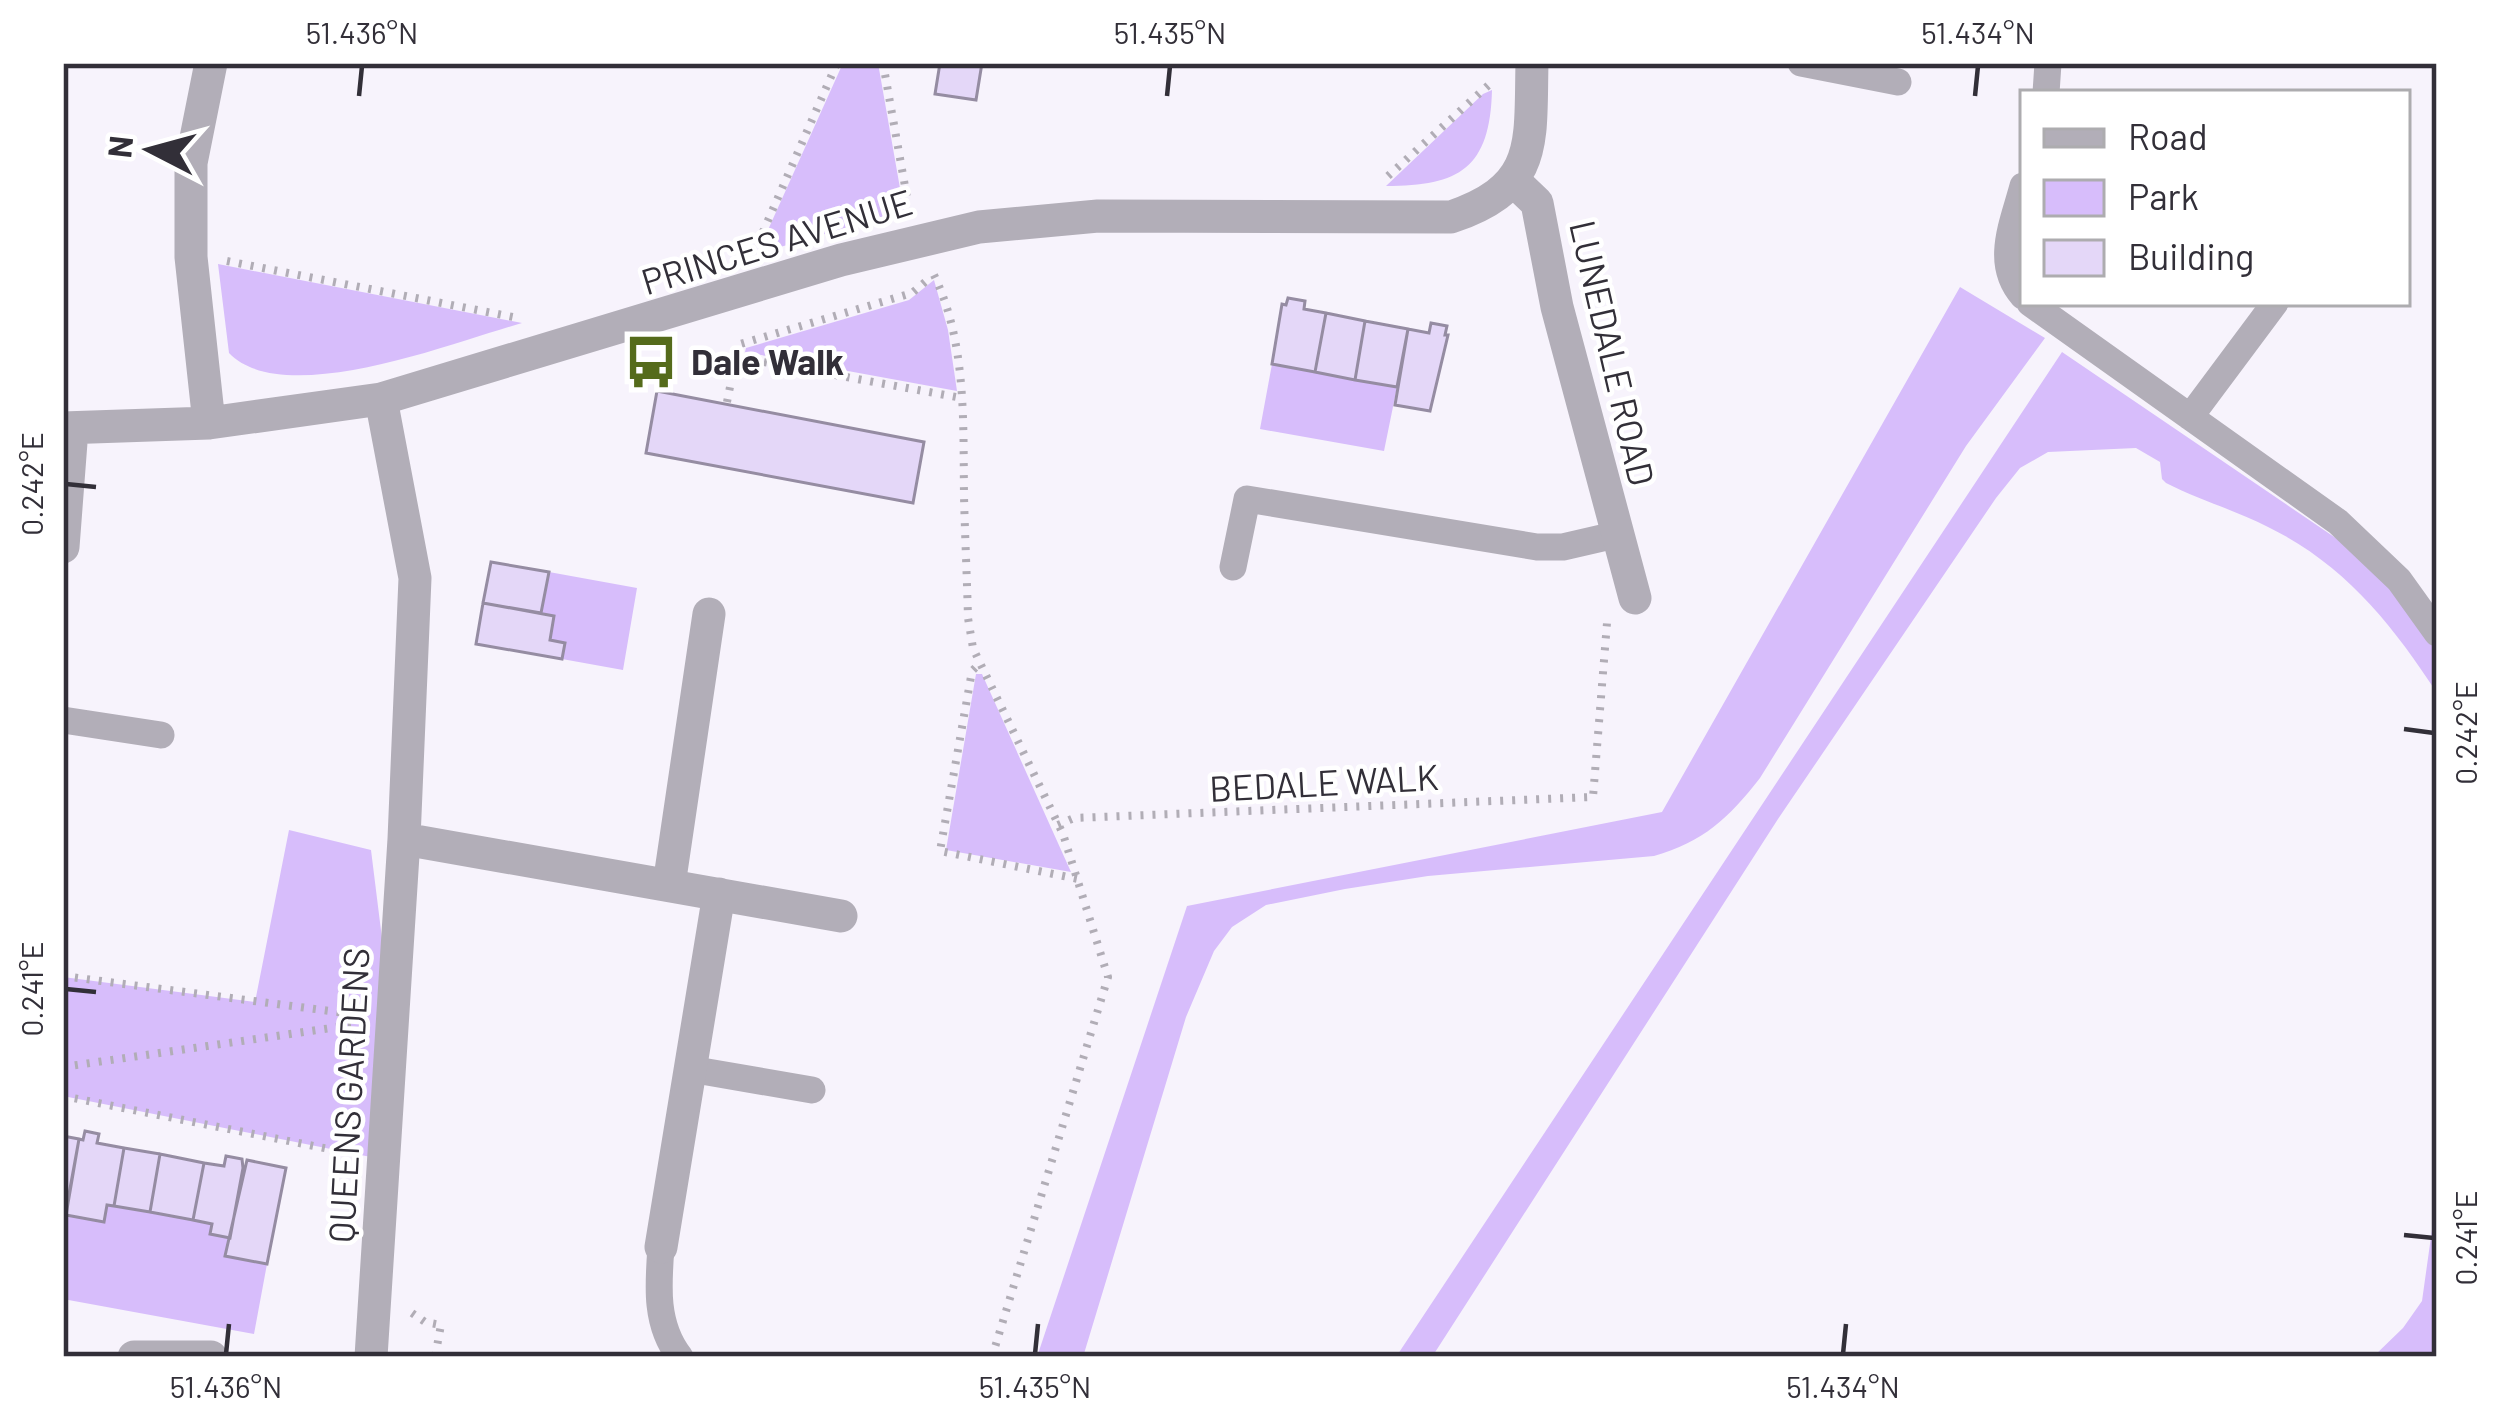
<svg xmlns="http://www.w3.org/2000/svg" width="2500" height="1420" viewBox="0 0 2500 1420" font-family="Barlow,sans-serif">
	<rect width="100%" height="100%" fill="#f7f3fc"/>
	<path fill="#d7bdfb" d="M 843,63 L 878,63 L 904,211 L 763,252 L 763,241 Z
		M 1492,90 C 1490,168 1460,186 1386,186 L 1483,94 Z
		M 218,264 L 522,323 C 454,342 284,410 229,353 Z
		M 934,280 L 948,330 L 957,391 L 745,352 L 746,348 L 909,300 Z
		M 1960,287 L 2045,338 L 1966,446 L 1760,778 C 1729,818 1703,842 1654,856 L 1428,876 L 1345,889 L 1266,905 L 1232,927 L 1214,951 L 1186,1017 L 1083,1357 L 1037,1357 L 1187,906 L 1662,812 Z
		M 2062,352 L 2346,545 C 2369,567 2430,625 2437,655 C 2440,666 2437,682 2437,693 C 2392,624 2344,564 2268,527 C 2235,510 2199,500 2166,483 L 2162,479 L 2160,462 L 2136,448 L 2048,452 L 2020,468 L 1996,498 L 1778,819 L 1432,1357 L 1396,1357 Z
		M 1272,364 L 1397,387 L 1384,451 L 1260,429 Z
		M 549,572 L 637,588 L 623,670 L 562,659 L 564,643 L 550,640 L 554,616 L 541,613 Z
		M 976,674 L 982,674 L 1071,872 L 946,850 Z
		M 289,830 L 371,850 L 392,1019 L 386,1160 L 63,1096 L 63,977 L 255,1002 Z
		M 2437,1194 L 2437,1357 L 2373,1357 L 2403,1328 L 2422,1301 Z
		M 107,1205 L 212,1224 L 210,1234 L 230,1238 L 226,1256 L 267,1264 L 254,1334 L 63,1299 L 66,1215 L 104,1222 Z"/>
	<path fill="#e4d7f8" stroke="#958ca2" stroke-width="3" d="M 940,63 L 982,63 L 976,100 L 935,94 Z
		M 1288,298 L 1305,301 L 1304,309 L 1326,313 L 1315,372 L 1272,364 L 1282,304 L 1286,305 Z
		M 1326,313 L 1365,321 L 1355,380 L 1315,372 Z
		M 1365,321 L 1408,329 L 1397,387 L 1355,380 Z
		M 1431,323 L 1447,326 L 1445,335 L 1448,335 L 1430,411 L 1395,405 L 1408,329 L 1429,333 Z
		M 657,391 L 924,442 L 913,503 L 646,453 Z
		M 491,562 L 549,572 L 541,613 L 483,603 Z
		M 483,603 L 554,616 L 550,640 L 565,643 L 562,659 L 476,644 Z
		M 85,1131 L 99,1134 L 97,1143 L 124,1148 L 114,1206 L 107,1205 L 104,1222 L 66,1215 L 79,1139 L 83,1140 Z
		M 63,1136 L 79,1139 L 63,1227 Z
		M 124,1148 L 160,1154 L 150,1212 L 114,1206 Z
		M 160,1154 L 204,1163 L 193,1220 L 150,1212 Z
		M 226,1156 L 242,1159 L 243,1168 L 230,1238 L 210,1234 L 212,1224 L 193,1220 L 204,1163 L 224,1166 Z
		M 247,1160 L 286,1168 L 267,1264 L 225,1256 Z"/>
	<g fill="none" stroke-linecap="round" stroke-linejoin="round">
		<path stroke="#b1adb6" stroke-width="8" stroke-dasharray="3 9" stroke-linecap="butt" d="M 883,63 L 908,203
			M 1388,176 L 1492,82
			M 758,243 L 837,63
			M 227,261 L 513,317
			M 934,275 C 967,344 963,422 964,496 C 965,537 967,578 968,618 L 973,648 L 980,663
			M 925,282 L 912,293 L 737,345 L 736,357 L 962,398
			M 727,402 L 736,357
			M 1058,825 L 1074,818 L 1593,797 L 1607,623
			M 63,976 L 353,1014
			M 63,1067 L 352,1025
			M 63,1096 L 344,1152
			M 412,1313 L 425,1322 L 441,1325 L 435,1357
			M 992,1357 L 1108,977 L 1063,834 L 980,663 L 972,671 L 940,851 L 1078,879"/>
		<path stroke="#b2aeb8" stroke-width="27" d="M 1801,63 L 1898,82
			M 2046,93 L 2048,63
			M 2023,186 C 2013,224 1994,263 2023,296
			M 2030,303 L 2338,522 L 2399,580 L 2437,633
			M 2190,417 L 2275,303
			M 1233,567 L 1247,499 L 1537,547 L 1563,547 L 1615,535
			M 63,720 L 161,735
			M 690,1069 L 812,1090
			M 661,1247 C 658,1286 655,1325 680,1357"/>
		<path stroke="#b2aeb8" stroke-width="33" d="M 1514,181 L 1537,203 L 1557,307 L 1635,598
			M 209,423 L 191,257 L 191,163 L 211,63
			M 63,428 L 209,423 L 381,399 L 841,260 L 979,227 L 1098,216 L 1451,217 C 1539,187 1530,144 1532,63
			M 63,547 L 72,429
			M 404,839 L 841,916
			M 669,885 L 709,614
			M 661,1247 L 719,894
			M 134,1357 L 211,1357
			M 371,1357 L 404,839 L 415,578 L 381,399"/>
	</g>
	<path fill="none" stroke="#322f38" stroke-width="4.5" d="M 359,96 L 362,66M 1167,96 L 1170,66M 1975,96 L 1978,66M 66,484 L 96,487M 2404,729 L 2434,733M 66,989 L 96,992M 2404,1235 L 2434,1238M 226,1354 L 229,1324M 1035,1354 L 1038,1324M 1843,1354 L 1846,1324"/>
	<defs>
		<symbol id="bus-bare" viewBox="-9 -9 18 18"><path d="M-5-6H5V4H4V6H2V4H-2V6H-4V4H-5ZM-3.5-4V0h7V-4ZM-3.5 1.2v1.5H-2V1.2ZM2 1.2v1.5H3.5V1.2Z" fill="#556b1b" stroke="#fff" stroke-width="2.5" paint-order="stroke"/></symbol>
	</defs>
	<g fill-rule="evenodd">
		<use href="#bus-bare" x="613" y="324" width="76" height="76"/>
	</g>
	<g text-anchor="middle" stroke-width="9" stroke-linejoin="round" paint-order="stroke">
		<g font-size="36" fill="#322f38" stroke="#fff">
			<text transform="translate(777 242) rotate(-17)" y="13">PRINCES AVENUE</text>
			<text transform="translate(1612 353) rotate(77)" y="13">LUNEDALE ROAD</text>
			<text transform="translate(1324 783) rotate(-3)" y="13">BEDALE WALK</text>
			<text transform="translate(349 1095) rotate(-87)" y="13">QUEENS GARDENS</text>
		</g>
		<g font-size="36" font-weight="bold" fill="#322f38" stroke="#fff" text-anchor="start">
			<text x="691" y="375">Dale Walk</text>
		</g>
	</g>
	<rect width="2500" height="1420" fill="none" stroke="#ffffff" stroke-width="132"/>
	<rect x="2020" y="90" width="390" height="216" fill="#ffffff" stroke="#adacaf" stroke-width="3"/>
	<rect x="2044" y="129" width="60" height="18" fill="#b2aeb8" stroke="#adacaf" stroke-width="3"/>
	<text x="2128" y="150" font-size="36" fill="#322f38">Road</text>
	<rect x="2044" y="180" width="60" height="36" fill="#d7bdfb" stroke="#adacaf" stroke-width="3"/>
	<text x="2128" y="210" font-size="36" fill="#322f38">Park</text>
	<rect x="2044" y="240" width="60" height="36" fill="#e4d7f8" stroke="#adacaf" stroke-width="3"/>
	<text x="2128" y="270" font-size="36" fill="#322f38">Building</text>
	<g transform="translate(150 150) rotate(276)" stroke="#ffffff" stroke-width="9" paint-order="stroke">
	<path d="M0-9L21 45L0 30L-21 45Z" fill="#322f38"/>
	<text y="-18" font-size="33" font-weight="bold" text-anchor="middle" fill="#322f38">N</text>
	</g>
	<rect x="66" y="66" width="2368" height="1288" fill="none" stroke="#322f38" stroke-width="4.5"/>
	<g font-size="30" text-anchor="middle" fill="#322f38">
		<text x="362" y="44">51.436°N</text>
		<text x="1170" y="44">51.435°N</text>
		<text x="1978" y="44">51.434°N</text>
		<text transform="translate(33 484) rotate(-90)" y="10">0.242°E</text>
		<text transform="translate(2467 733) rotate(-90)" y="10">0.242°E</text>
		<text transform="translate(33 989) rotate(-90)" y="10">0.241°E</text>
		<text transform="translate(2467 1238) rotate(-90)" y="10">0.241°E</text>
		<text x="226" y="1398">51.436°N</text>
		<text x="1035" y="1398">51.435°N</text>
		<text x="1843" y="1398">51.434°N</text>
	</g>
</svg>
